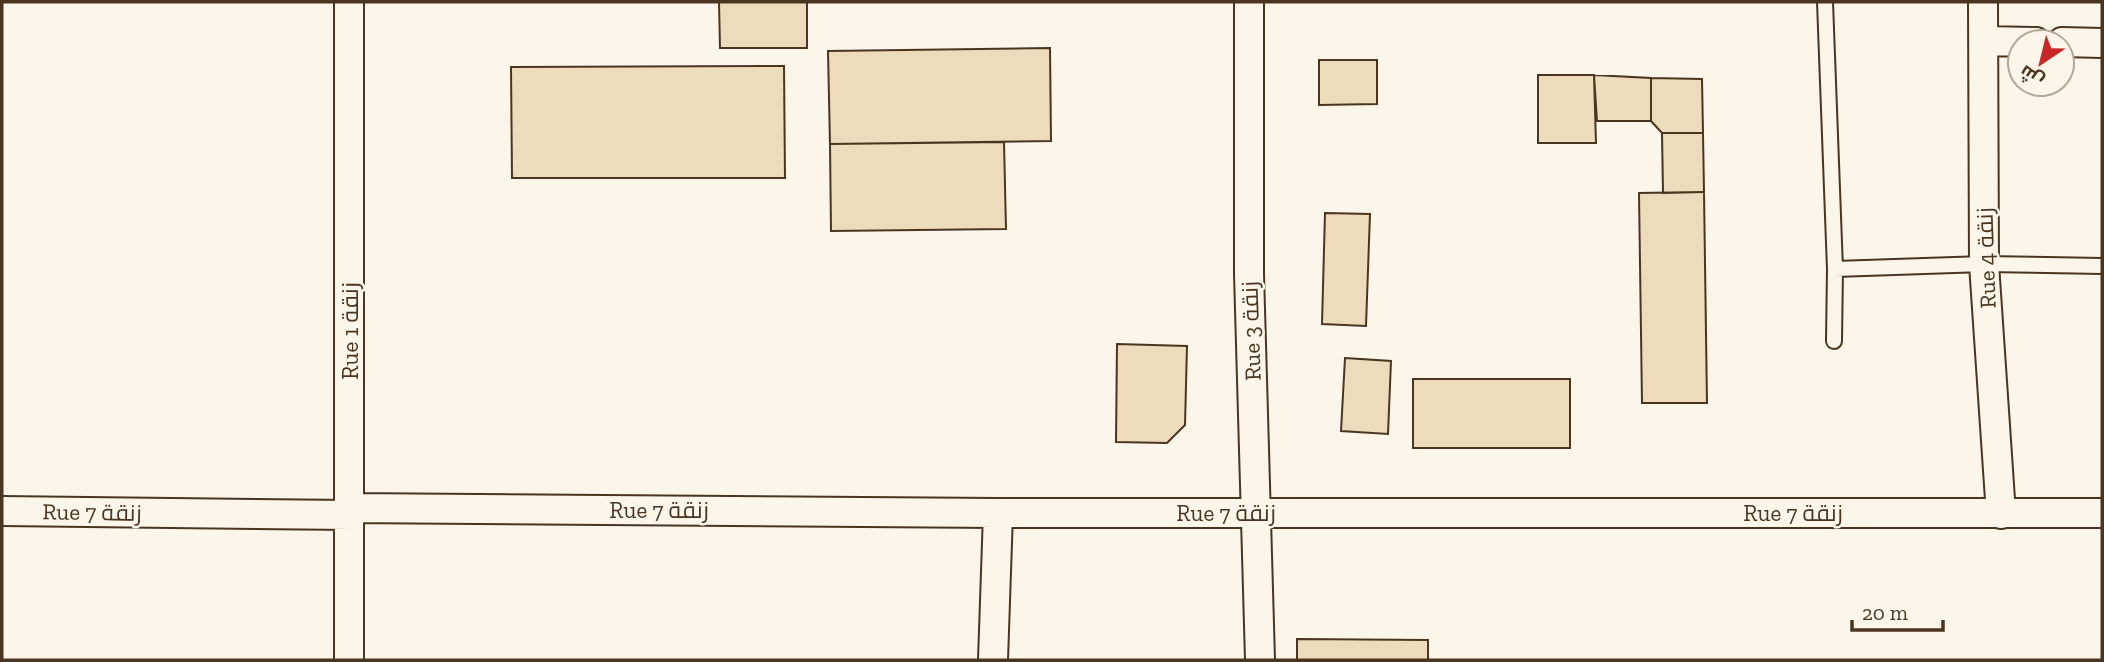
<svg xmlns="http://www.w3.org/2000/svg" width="2104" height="662" viewBox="0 0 2104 662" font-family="'Zilla Slab',Cairo,serif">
	<rect width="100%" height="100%" fill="#fbf6e9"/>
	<path fill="#ecdcbc" stroke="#4a3520" stroke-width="2" d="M 719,2 L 807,2 L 807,48 L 720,48 Z
		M 1050,48 L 1051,141 L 830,144 L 828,51 Z
		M 1319,60 L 1377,60 L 1377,104 L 1319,105 Z
		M 784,66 L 785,178 L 512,178 L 511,67 Z
		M 1538,75 L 1594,75 L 1596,143 L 1538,143 Z
		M 1594,75 L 1651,78 L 1651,121 L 1597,121 Z
		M 1651,78 L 1702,79 L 1703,133 L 1662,133 L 1651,121 Z
		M 1662,133 L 1703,133 L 1704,192 L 1663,193 Z
		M 1004,142 L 1006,229 L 831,231 L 830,144 Z
		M 1704,192 L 1707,403 L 1642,403 L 1639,193 Z
		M 1325,213 L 1370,214 L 1366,326 L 1322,324 Z
		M 1117,344 L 1187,346 L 1185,425 L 1167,443 L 1116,442 Z
		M 1345,358 L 1391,361 L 1388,434 L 1341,431 Z
		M 1413,379 L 1570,379 L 1570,448 L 1413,448 Z
		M 1297,639 L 1428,640 L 1428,660 L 1297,660 Z"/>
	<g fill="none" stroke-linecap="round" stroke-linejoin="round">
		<defs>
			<path id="service" d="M 1825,2 L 1835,269 L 1834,341
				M 1835,269 L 1984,264 L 2102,266"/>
			<path id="minor" d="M 349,2 L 349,660
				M 1249,2 L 1249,274 L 1260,660
				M 1983,2 L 1984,264 L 2001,514
				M 1985,41 L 2036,42
				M 2062,42 L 2102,43
				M 350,508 L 998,513 L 2102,513
				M 2,511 L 350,515
				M 993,660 L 998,513"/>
		</defs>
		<use href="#service" stroke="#4a3520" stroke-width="18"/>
		<use href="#minor" stroke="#4a3520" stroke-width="32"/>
		<use href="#service" stroke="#fbf6e9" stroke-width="14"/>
		<use href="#minor" stroke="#fbf6e9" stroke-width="28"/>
	</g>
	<g text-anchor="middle" stroke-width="5" stroke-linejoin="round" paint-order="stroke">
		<g font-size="23" fill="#4a3520" stroke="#fbf6e9">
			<text transform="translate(1986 258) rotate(-92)" y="8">Rue 4 زنقة</text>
			<text transform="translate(350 331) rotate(-90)" y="8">Rue 1 زنقة</text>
			<text transform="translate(1251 331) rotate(-92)" y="8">Rue 3 زنقة</text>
			<text x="659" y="518">Rue 7 زنقة</text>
			<text transform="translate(92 512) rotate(1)" y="8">Rue 7 زنقة</text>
			<text x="1226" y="521">Rue 7 زنقة</text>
			<text x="1793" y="521">Rue 7 زنقة</text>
		</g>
	</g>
	<rect width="2104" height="662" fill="none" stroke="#4a3520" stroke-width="7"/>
	<g transform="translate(2041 63) rotate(215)"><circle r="33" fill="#fbf6e9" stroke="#b4a999" stroke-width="2"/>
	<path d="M0-5L12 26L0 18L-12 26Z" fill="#c62828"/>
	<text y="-10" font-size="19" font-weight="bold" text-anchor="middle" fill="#4a3520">ش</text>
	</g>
	<path d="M1852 620v10h91v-10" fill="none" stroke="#4a3520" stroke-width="3.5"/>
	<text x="1862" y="620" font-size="21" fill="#4a3520" stroke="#fbf6e9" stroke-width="5" paint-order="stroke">20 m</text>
</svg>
